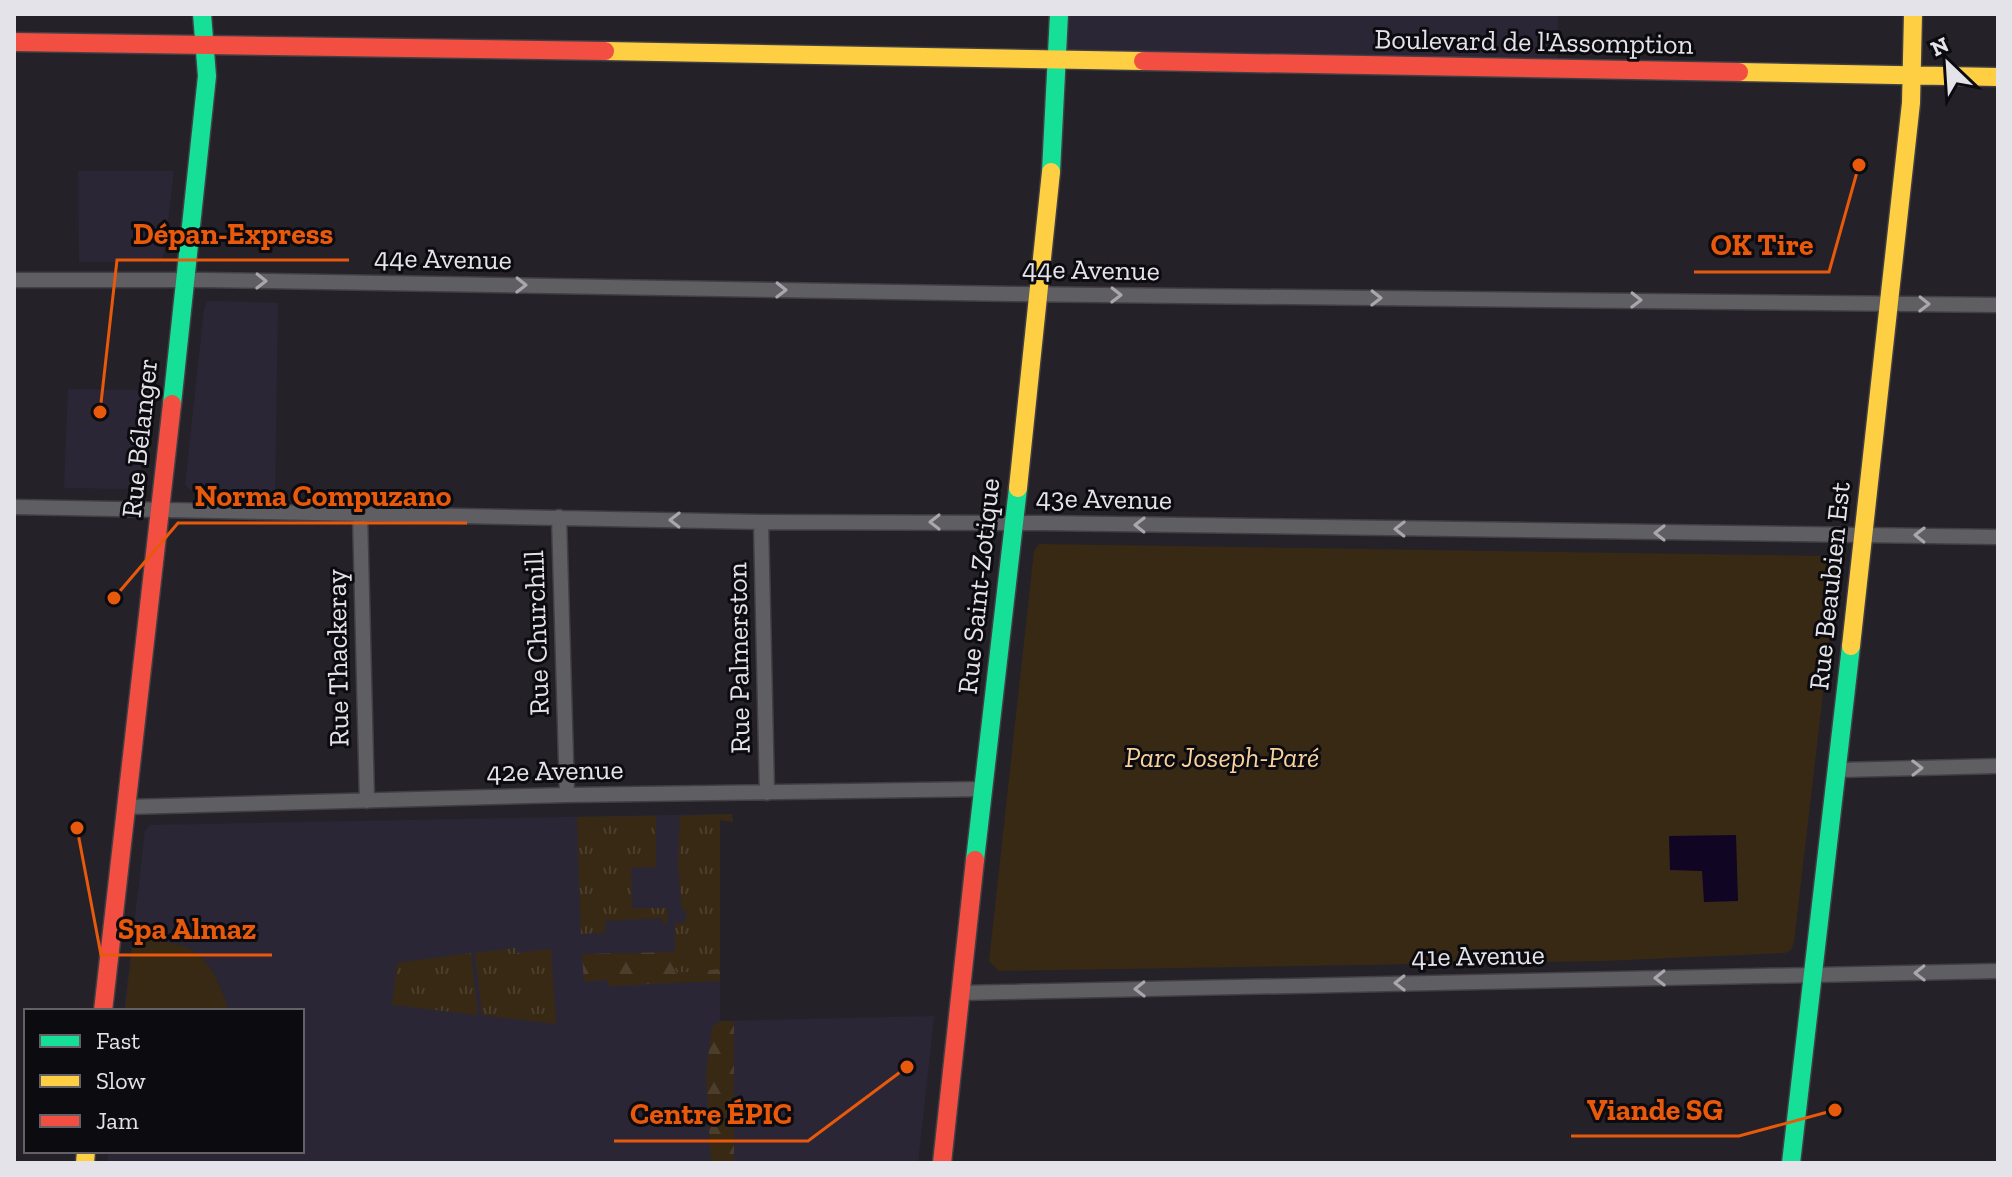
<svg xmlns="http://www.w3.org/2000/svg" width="2012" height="1177" viewBox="0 0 2012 1177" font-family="'Zilla Slab',serif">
	<defs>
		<pattern id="grass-tufts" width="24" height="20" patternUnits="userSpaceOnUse" patternTransform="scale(2)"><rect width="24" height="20" fill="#382915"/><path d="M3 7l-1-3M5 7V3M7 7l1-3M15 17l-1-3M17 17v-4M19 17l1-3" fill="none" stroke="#4b3e2c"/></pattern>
		<pattern id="forest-firs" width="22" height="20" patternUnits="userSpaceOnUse" patternTransform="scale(2)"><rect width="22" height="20" fill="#382915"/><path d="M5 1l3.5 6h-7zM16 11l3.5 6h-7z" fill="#4b3e2c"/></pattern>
	</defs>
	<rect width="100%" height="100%" fill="#242228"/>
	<path fill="#2a2635" d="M 1059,14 L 1558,14 L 1557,70 L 1058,58 Z
		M 78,171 L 174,171 L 164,253 L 162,259 L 155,262 L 79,262 Z
		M 212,301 L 278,303 L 275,492 L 192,491 L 185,485 L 204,309 L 207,302 Z
		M 68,389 L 149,390 L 139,482 L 135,489 L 64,488 Z
		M 720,814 L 720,1021 L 934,1016 L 918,1163 L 107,1163 L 109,1151 L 302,1151 L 302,1011 L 124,1011 L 145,831 L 150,825 Z"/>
	<path fill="url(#grass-tufts)" d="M 732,814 L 733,822 L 720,820 L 720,969 L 675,973 L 675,923 L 686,922 L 686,910 L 682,910 L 678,866 L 680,816 Z
		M 656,816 L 656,867 L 631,868 L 632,908 L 668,908 L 667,924 L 663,924 L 662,918 L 605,921 L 605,933 L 581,934 L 577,817 Z
		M 515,948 L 516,953 L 551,949 L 556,1024 L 482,1015 L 475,953 Z
		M 471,953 L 478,1015 L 392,1005 L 397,963 Z"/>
	<path fill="url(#forest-firs)" d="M 675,952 L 675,973 L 720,969 L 720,981 L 608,986 L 608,980 L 584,982 L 582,954 Z
		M 720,1021 L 734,1021 L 734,1163 L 711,1163 L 706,1073 L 712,1027 Z"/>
	<path fill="#382915" d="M 1039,544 L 1828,556 L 1838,565 L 1794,942 L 1791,950 L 1785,953 L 1603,961 L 999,971 L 989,961 L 1034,551 Z
		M 133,939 C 149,941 168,941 183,946 C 210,955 221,987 229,1011 L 125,1011 Z"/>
	<path fill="#100523" d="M 1736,835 L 1738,901 L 1704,902 L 1702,871 L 1670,870 L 1669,836 Z"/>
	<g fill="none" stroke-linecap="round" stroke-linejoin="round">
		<defs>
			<path id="street" d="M 14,280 L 206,280 L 1014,294 L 1998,305
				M 14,507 L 761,522 L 1044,523 L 1998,537
				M 360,514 L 367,801
				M 559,517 L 567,795
				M 761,522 L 767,793
				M 1839,770 L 1998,766
				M 127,807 L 567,795 L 984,789
				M 959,993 L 1998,971"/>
			<path id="fast" d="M 1051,172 L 1059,14
				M 172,404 L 207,76 L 202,14
				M 975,860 L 1018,488
				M 1791,1163 L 1851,646"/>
			<path id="slow" d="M 605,51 L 1143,61
				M 1739,72 L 1998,77
				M 1018,488 L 1051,172
				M 1851,646 L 1911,103 L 1913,14
				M 85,1163 L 86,1151"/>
			<path id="jam" d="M 14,42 L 605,51
				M 1143,61 L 1739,72
				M 103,1011 L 172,404
				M 942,1163 L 975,860"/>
		</defs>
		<use href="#street" stroke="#413f44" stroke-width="17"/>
		<use href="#fast" stroke="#413f44" stroke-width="21"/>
		<use href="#slow" stroke="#413f44" stroke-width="21"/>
		<use href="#jam" stroke="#413f44" stroke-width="21"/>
		<use href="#street" stroke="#5f5e62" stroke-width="14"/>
		<use href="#fast" stroke="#16e098" stroke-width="18"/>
		<use href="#slow" stroke="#ffcf43" stroke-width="18"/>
		<use href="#jam" stroke="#f24e42" stroke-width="18"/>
	</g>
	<defs><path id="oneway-chevron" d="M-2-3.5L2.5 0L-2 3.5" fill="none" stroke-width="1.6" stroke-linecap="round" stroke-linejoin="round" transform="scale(2)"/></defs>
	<g stroke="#a9a7ad">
		<use href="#oneway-chevron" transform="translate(261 281) rotate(1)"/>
		<use href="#oneway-chevron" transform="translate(521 285) rotate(1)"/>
		<use href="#oneway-chevron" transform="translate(781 290) rotate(1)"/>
		<use href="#oneway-chevron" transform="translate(1116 295) rotate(1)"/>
		<use href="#oneway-chevron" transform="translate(1376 298) rotate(1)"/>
		<use href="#oneway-chevron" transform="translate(1636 300) rotate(1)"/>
		<use href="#oneway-chevron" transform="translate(1924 304) rotate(1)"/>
		<use href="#oneway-chevron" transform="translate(675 520) rotate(-179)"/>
		<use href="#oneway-chevron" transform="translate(935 522) rotate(-180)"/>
		<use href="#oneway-chevron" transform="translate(1140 525) rotate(-179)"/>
		<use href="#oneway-chevron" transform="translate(1400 529) rotate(-179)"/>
		<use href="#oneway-chevron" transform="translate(1660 533) rotate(-180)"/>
		<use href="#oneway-chevron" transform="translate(1920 535) rotate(-179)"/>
		<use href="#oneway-chevron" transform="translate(1917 768) rotate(-1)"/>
		<use href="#oneway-chevron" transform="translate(1920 973) rotate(179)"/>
		<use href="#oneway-chevron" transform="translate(1660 978) rotate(179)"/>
		<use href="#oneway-chevron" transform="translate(1400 983) rotate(179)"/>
		<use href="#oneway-chevron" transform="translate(1140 989) rotate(179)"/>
	</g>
	<g text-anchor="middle" stroke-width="6" stroke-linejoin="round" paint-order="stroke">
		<g font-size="28" fill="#e5e3ea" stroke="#0c0b0f">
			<text transform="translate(1534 41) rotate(1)" y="10">Boulevard de l'Assomption</text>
			<text transform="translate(443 258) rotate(1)" y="10">44e Avenue</text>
			<text transform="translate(1091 269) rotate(1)" y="10">44e Avenue</text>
			<text transform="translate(139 438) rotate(-84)" y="10">Rue Bélanger</text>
			<text transform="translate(1104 498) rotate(1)" y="10">43e Avenue</text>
			<text transform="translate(978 586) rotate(-84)" y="10">Rue Saint-Zotique</text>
			<text transform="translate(1829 586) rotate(-84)" y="10">Rue Beaubien Est</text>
			<text transform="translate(536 633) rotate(-92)" y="10">Rue Churchill</text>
			<text transform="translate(337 658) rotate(-91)" y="10">Rue Thackeray</text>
			<text transform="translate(738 658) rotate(-91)" y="10">Rue Palmerston</text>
			<text transform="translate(555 770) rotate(-1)" y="10">42e Avenue</text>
			<text transform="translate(1478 955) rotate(-1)" y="10">41e Avenue</text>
		</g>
		<g font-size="28" font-style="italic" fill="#f8d19d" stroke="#0c0b0f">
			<text x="1222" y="767">Parc Joseph-Paré</text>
		</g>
	</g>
	<path fill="none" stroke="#e8590c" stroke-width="3" d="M100 412L117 260H349M1859 165L1829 272H1694M114 598L178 523H467M77 828L101 955H272M1835 1110L1739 1136H1571M907 1067L808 1141H614"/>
	<g fill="#e8590c" stroke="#0c0b0f" stroke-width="3">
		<circle cx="100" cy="412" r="8"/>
		<circle cx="1859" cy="165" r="8"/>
		<circle cx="114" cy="598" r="8"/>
		<circle cx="77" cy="828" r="8"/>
		<circle cx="1835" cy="1110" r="8"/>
		<circle cx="907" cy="1067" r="8"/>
	</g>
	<g font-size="30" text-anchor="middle" font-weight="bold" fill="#e8590c" stroke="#0c0b0f" stroke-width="6" stroke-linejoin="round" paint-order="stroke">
		<text x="233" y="244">Dépan-Express</text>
		<text x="1762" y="255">OK Tire</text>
		<text x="323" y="506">Norma Compuzano</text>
		<text x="187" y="939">Spa Almaz</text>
		<text x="1655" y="1120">Viande SG</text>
		<text x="711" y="1124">Centre ÉPIC</text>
	</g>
	<rect width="2012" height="1177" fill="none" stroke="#e5e3ea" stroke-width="32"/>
	<rect x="24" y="1009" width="280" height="144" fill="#0c0b0f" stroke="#636167" stroke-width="2"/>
	<rect x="40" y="1035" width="40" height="12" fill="#16e098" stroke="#636167" stroke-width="2"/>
	<text x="96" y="1049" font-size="24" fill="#e5e3ea">Fast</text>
	<rect x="40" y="1075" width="40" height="12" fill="#ffcf43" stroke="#636167" stroke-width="2"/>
	<text x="96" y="1089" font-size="24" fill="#e5e3ea">Slow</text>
	<rect x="40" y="1115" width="40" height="12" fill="#f24e42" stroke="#636167" stroke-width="2"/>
	<text x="96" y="1129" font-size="24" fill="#e5e3ea">Jam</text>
	<g transform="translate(1948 64) rotate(335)" stroke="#0c0b0f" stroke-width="6" paint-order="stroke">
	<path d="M0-6L14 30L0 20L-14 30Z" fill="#e5e3ea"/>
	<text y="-12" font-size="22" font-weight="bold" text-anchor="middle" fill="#e5e3ea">N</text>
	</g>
</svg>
